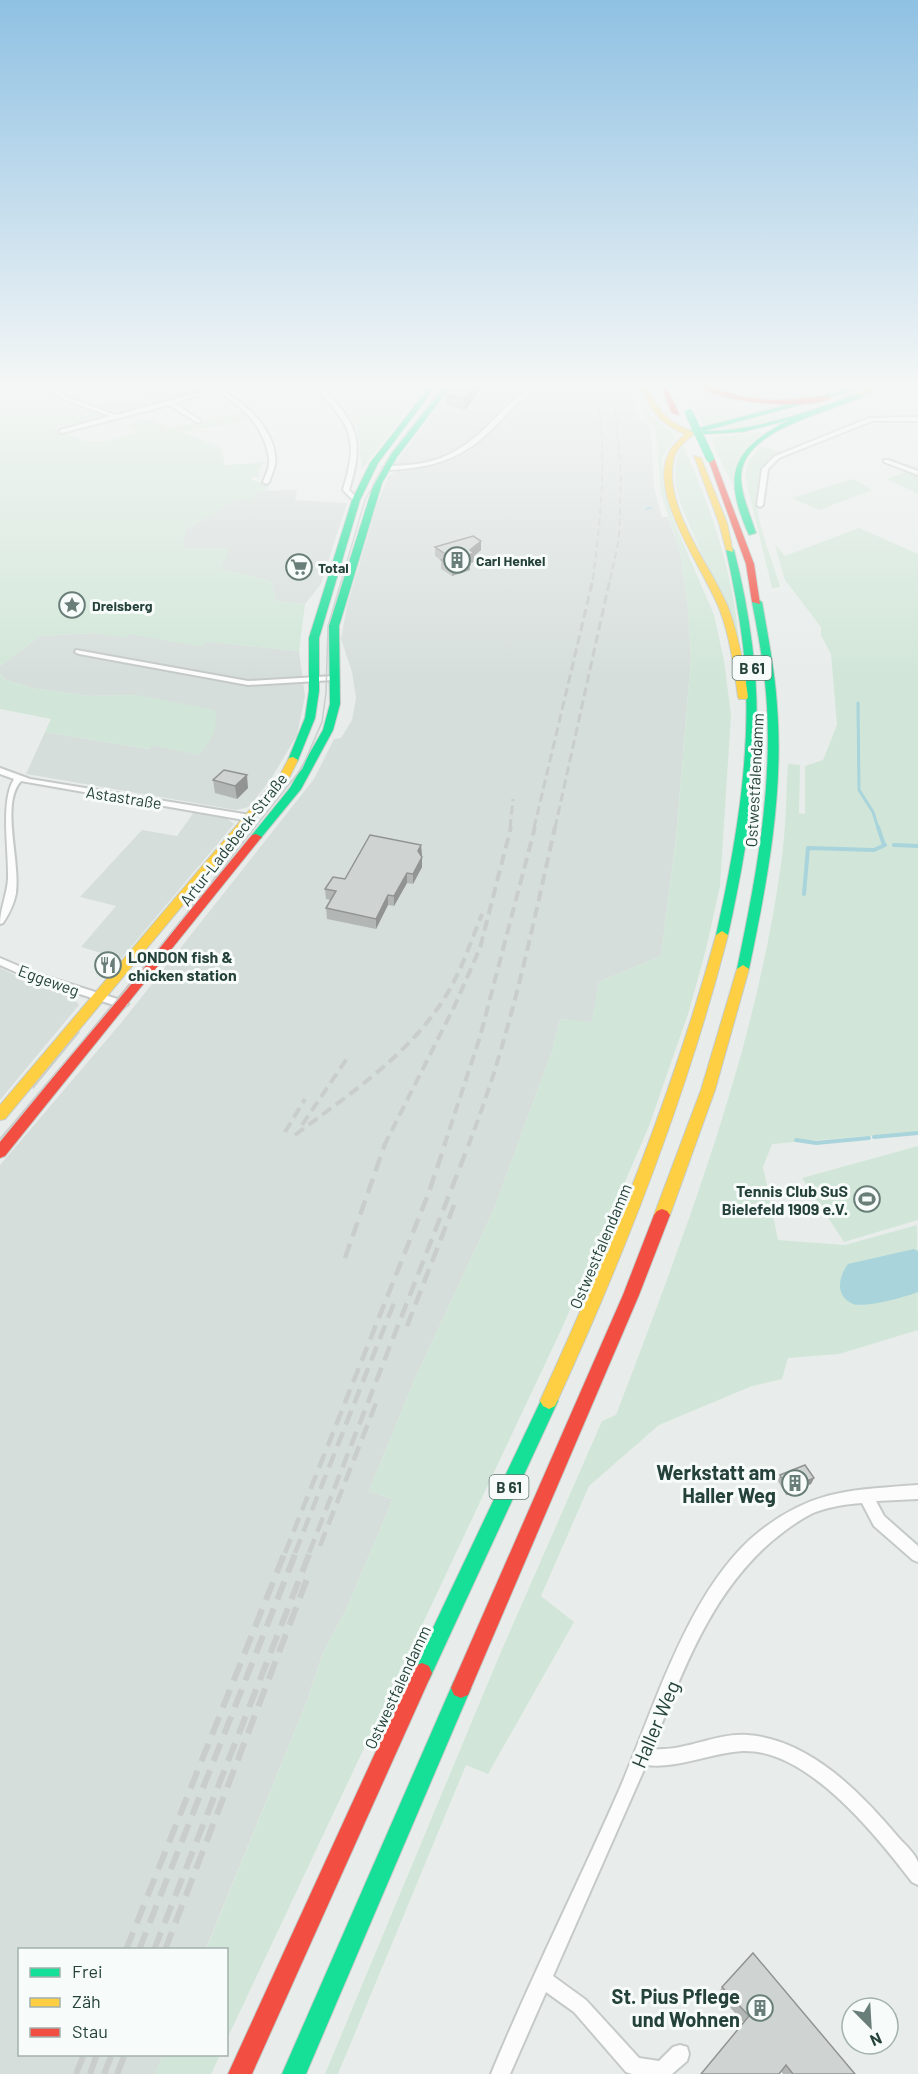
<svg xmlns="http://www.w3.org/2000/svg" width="918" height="2074" viewBox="0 0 918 2074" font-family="Barlow,sans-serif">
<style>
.built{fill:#d6dedb}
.green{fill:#d1e6d8}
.water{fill:#a9d4db}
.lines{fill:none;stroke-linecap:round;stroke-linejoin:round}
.stream-far2{stroke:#a9d4db;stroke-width:2}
.stream-far1{stroke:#a9d4db;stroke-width:3}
.stream{stroke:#a9d4db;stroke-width:4}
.street-casing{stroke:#c5cac8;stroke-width:4}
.fast-casing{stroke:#c3cbc8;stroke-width:2}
.slow-casing{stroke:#c3cbc8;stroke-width:2}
.jam-casing{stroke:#c3cbc8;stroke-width:2}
.street{fill:#fcfcfc;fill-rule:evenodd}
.fast{fill:#16e098;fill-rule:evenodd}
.slow{fill:#ffcf43;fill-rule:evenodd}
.jam{fill:#f24e42;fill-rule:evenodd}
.tram{stroke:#c9cdcc;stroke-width:1.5}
.rail-far4{stroke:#c9cdcc;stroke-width:2;stroke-dasharray:7 4;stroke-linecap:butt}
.rail-far3{stroke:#c9cdcc;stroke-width:3;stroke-dasharray:9 4.5;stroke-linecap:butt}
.rail-far2{stroke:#c9cdcc;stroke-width:4;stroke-dasharray:11 6;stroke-linecap:butt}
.rail-far1{stroke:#c9cdcc;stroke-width:4.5;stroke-dasharray:15 8;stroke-linecap:butt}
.rail{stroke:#c9cdcc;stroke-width:6;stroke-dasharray:19 10;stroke-linecap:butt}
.fast-bridge-casing{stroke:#c3ccc9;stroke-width:9;stroke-linecap:butt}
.fast-bridge{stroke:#16e098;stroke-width:8}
.wall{fill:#b2b6b5}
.shaded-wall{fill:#919493}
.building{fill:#cfd4d2;stroke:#919493;stroke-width:1.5}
.labels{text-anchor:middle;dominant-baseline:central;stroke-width:6;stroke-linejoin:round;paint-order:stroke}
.far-poi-label{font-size:14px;font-weight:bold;fill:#24423a;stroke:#f7fbf9;text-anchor:start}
.shield{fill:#f7fbf9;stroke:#637a73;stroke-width:1.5}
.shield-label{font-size:15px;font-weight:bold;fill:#24423a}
.street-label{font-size:16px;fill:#24423a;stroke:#f7fbf9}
.poi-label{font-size:16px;font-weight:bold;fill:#24423a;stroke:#f7fbf9;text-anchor:start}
.near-poi-label{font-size:20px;font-weight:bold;fill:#24423a;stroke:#f7fbf9;text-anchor:end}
.near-street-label{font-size:20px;fill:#24423a;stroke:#f7fbf9}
</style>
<rect width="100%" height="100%" fill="#e8edeb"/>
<g class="built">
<path d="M148,386H198L204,389L192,394L120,412L94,406Z"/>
<path d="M454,386H531L522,391L465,447L433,460L395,464Z"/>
<path d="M552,386H576L582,390H591L590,386H629L639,419L647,423L651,431L654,488L662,517H668L680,551L688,608L691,658L676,838L661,956L599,982L592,1023L560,1019L552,1051L494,1209L414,1381L369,1491L393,1499L345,1612L323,1653L307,1701L206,1949L20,1950V2054L163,2055L155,2074H0V1165L121,1023L273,831L314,779L334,739L341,738L352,720L356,698L352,672L341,639L347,606L377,504L389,475L400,470L446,462L468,453L534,394Z"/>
<path d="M297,490L295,500L347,503L321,584L305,604L276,601L271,581L221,569L228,549L184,548L183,543L186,529L236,500H252L257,491Z"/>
<path d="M94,633L125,637L129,634L299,651L305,696L297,735L271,779L249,807L236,810L26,774L45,732L149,749L151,745L137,695L87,696L32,688L4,679L0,673V666L40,636Z"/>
<path d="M194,812L226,818L234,824L121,959L81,947L116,906L80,897L142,830L177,836Z"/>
<path d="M0,968L38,986L72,997L79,1005L0,1100Z"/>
</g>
<g class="green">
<path d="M0,386H47L59,398L105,414L77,424L53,427C89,447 100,444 137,432L126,425L151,419L168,428L244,412L250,420L183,432L221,448L225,465L269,462L261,465L258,475L263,476L253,477L251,480L269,485L267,490L257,491L252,500H236L186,529L183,543L185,548L229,549L221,569L271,581L276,601L305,604L299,651L207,642L202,647L129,634L125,638L94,633L40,636L0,666Z"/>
<path d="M379,386H427L362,469L357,425L333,396L373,390Z"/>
<path d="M635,386H640L651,416L672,432L675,439L662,457L663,482L672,517L714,615L724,661L731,715L720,886L706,949L689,1011L649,1126L562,1328L227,2039L226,1950H206L307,1701L323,1653L345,1612L393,1499L369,1491L414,1381L494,1209L552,1051L560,1019L592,1022L599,982L661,956L676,839L691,658L688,608L680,551L661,494L656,430L642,413Z"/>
<path d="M685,386H697L730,398L796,404L704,426Z"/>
<path d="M708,386H824L811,395L815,397L846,389C832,399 777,404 758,401C741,399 723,393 708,386Z"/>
<path d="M139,389L152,393L146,396L161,402C142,406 146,401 132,401C122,400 119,405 108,401Z"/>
<path d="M809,407L745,432L708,434L706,431Z"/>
<path d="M760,432L763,433L751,443L732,484L710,438Z"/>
<path d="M683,445C711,507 733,573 739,641L680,503C675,483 671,464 683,445Z"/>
<path d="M761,446L783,452C732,477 769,547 780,587L772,588L745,476L749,460Z"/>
<path d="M908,471L918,474V494L887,479Z"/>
<path d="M853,479L872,490L819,510L792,498Z"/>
<path d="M859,528L918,554V1132L772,1144L763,1167L778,1240L845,1245L917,1225L918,1330L839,1354L788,1358L782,1379L752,1386L659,1425L589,1486L541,1596L574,1622L488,1774L466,1765L338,2074H325L500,1654L602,1421L616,1415C684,1236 755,1054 781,864C786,831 786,797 788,764L800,765L799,813L805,814V766L823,760L837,725L831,654L821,635V627L785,580L775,545L785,556Z"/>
<path d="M0,673L4,679L32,688L87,696L137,695L215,710C218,731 212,740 199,755L151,745L149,749L45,732L51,719L0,709Z"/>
<path d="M918,1146V1220L844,1242L802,1178Z"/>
<path d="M163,2054H220V2055L211,2074H155Z"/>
</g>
<path class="water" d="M914,1249L918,1251V1292C906,1297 865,1308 853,1304C834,1296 839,1276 848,1264Z"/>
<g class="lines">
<g class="stream-far2">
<path d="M771,394L781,386"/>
<path d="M646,509L651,508"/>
</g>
<path class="stream-far1" d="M858,703L859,790L873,812L878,828"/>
<g class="stream">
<path d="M878,827L884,845"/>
<path d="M894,845L918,846"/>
<path d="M804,894L808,848L874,850L885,845"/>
<path d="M874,1137L918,1133"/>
<path d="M796,1140L816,1143L869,1138"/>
</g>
<g class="street-casing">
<g id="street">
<path d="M48,386H54L67,397L116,415L179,398L208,389V387L223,386L217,389C244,400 278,432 275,464C274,470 271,476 269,482L266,484L263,482C266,475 270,467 269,459C266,432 247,409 224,396C220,394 215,391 211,391C199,393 186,400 174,403L200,420L201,421L198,423L169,405L62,433L60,432V430L110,416L63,399Z"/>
<path d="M314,386H320C357,423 365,439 349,490L358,499V501H354L343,490C360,436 350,426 314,386Z"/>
<path d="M535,386H542C534,391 526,396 519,402C504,416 491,432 475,444C448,464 418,469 386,470L383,468C390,465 398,466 406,465C425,464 443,459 459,449C488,432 506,400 535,386Z"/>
<path d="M581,386H587L589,390L584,391Z"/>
<path d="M918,417V421H872L779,458L768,469L763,505L760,507L757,505L762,469L775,456L869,418Z"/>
<path d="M884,460H888L918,471V475L884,462Z"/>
<path d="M76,650L248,681L334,676L338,678L334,680L248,685L79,654L75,652Z"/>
<path d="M0,768L30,779L250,815L254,818L250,821L21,781C0,803 21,863 16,893C14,904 9,914 3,923L0,924C0,909 7,895 8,879C9,850 0,801 14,779L0,774Z"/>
<path d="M0,958L35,973L127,1002L128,1004L123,1008L27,977L0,965Z"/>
<path d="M918,1485V1499L876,1501L884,1516L918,1546V1562L913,1560L874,1526L862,1503C845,1504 828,1507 813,1513C803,1518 794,1524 786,1530C714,1582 683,1670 652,1749C685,1752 715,1733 747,1735C809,1739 860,1792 898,1837C904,1844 915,1853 918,1862C918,1868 918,1878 918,1885L912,1882C876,1835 807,1748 742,1751C709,1753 679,1769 646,1765L553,1976L586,2000L639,2058L659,2061L673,2047L680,2045L687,2047L689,2054L687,2061L672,2074H632L626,2072L574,2012L546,1992L510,2074H491C531,1977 578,1884 620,1788C655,1707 689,1587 760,1531C814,1489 853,1490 918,1485Z"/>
</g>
</g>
<g class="fast-casing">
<g id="fast">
<path d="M430,386H436L378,463L360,500L319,638V691L315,718L298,760L297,762H289L288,760L305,718L309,691V638L352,500L370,463Z"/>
<path d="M445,386H451L397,457L382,483L339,626L340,704L333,730L301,789L260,839H252V835L290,788L323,730L330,704L329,626L374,483L391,454Z"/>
<path d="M860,386H870L704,431C754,433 825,406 872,388L877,389C844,412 740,424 741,479C742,498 751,516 756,533L749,535C722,475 731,450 789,420L743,432L690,435L686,433L687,431Z"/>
<path d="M730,547L734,550C742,581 748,612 752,644C765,742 749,840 728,935L722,939L716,935C737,840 754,742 743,645C739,613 733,581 726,550Z"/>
<path d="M757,599L762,602C768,637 775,671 777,706C784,794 767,883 749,969L743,973L737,969C755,883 772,795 767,706C765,671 759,637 752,602Z"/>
<path d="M549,1393L555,1396L558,1401L429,1680L422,1683L415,1680L412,1673L415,1666L543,1396Z"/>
<path d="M461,1678L468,1681L471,1688L306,2074H282L454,1681Z"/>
</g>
</g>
<g class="slow-casing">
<g id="slow">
<path d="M642,386H648C654,402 661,415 676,424C682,428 689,429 694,433C687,441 676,448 674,458C662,506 710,564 728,607C739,636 744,667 748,697L747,699H739L738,697C734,667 730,636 719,608C704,570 649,495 668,455C671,446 679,440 685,434C662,425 648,409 642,386Z"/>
<path d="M877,386H886L861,395L855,394Z"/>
<path d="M694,456L701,458L727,523L733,552L726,550L719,523Z"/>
<path d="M293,757L298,760L290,776L5,1119L0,1120V1105L281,773L289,758Z"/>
<path d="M722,931L728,935C686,1098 625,1254 555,1406L549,1409L543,1406L540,1401C610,1249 672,1096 716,935Z"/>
<path d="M743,965L749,969L715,1090L670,1215L667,1219L662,1221L657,1219L654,1215L701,1090L737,969Z"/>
</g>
</g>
<g class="jam-casing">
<g id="jam">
<path d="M661,386H667L679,415L672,413Z"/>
<path d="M699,386C714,386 730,394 745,397C772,402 800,399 827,396L831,398C807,411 720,403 699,386Z"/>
<path d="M707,456L714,458L754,564L760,604L752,602L746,564Z"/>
<path d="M256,834L262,837L260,839L5,1156L0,1158V1142L252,835Z"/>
<path d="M662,1209L667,1211L670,1215L639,1295L468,1695L461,1698L454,1695L451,1688L454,1681L623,1295L654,1215L657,1211Z"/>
<path d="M422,1663L429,1666L432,1673L252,2074H228L415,1666Z"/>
</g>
</g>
<use href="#street" class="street"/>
<use href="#fast" class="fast"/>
<use href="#slow" class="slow"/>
<use href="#jam" class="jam"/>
<g class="tram">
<path d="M33,1088L79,1032"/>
<path d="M0,1139L128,987L302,768L322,722L326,693L328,626L365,500L391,453L443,386"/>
</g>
<g class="rail-far4">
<path d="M593,580C601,510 608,457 596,386"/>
<path d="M610,580L619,539L621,474L613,386"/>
</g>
<g class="rail-far3">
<path d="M510,828L513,799"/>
<path d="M534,828L593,579"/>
<path d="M555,828L610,579"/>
</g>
<g class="rail-far2">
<path d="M302,1125L348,1057"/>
<path d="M285,1132L305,1099"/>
<path d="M295,1135C348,1095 405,1058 442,1002C460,975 470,944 482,914"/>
<path d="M384,1146L455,1005L480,948L511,827"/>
<path d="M444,1146L480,1037L535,827"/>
<path d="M468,1146C509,1043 531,934 555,827"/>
</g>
<g class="rail-far1">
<path d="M345,1258L385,1144"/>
<path d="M407,1326L456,1200"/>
<path d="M320,1546L378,1398"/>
<path d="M285,1553L429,1192L445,1144"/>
<path d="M295,1553L394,1303"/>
<path d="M309,1553L469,1144"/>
</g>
<g class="rail">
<path d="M126,1950L285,1552"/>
<path d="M139,1950L296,1552"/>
<path d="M154,1950L310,1552"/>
<path d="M165,1950L309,1574"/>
<path d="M76,2074L84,2054"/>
<path d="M90,2074L97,2054"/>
<path d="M104,2074L112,2054"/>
<path d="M117,2074L125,2054"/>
</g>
<g class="fast-bridge-casing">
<path id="fast-bridge" d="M689,413L710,458"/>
</g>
<use href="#fast-bridge" class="fast-bridge"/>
</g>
<g class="wall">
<path d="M450,386H481V388L465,410L446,405V395Z"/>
<path d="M481,541V550L474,556V562L471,563V565L470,566V570L452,576L441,569V560L435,556V547Z"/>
<path d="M213,780L248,788L237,799L215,793Z"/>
<path d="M422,855V867L413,884L407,883L394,906L388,905L376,929L327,919L326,908L331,900L326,899L325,889L345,879Z"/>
<path d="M780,1475L814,1478L811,1484L786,1495L778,1481Z"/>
<path d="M722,1987L855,2074H783L744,2023L718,1994Z"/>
</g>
<g class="shaded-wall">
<path d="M475,386H481V388L465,410V399Z"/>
<path d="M481,541V550L474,556V562L471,563V565L470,566V570L452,576V567L465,559L470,550Z"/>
<path d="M247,775L248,788L237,799L235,786Z"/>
<path d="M421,845L422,855L418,861V851Z"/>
<path d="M422,857V867L413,884V874Z"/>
<path d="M407,873V883L394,906V896Z"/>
<path d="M388,895V905L376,929V919Z"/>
<path d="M814,1478L811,1484L786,1495L788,1489Z"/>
</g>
<g class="building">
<path d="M450,386H475L465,399L446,395Z"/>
<path d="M473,536L481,541L470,550L474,553L468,555L471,557L465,559L470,562L452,567L441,560L450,557L435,547Z"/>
<path d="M224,770L247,775L235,786L213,780Z"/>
<path d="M370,835L421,845L418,851L422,857L413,874L407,873L394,896L388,895L376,919L326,908L336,891L325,889L333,877L345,879Z"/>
<path d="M805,1465L814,1478L788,1489L780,1475Z"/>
<path d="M753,1953L855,2074H793L786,2065L779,2074H701L749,2016L722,1987Z"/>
</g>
<linearGradient id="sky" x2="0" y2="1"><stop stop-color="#8fc1e3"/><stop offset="0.57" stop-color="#f5f7f6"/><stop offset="1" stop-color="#f5f7f6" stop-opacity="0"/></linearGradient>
<rect width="918" height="676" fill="url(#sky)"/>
<defs>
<g id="building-ring" transform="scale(1.35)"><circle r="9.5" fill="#f7fbf9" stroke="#697e78" stroke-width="1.5"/><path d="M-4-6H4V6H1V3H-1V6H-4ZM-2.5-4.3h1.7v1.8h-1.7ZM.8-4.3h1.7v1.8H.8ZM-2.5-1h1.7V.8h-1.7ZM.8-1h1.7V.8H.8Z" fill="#697e78"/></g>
<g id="supermarket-ring" transform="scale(1.35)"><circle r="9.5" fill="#f7fbf9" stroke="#697e78" stroke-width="1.5"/><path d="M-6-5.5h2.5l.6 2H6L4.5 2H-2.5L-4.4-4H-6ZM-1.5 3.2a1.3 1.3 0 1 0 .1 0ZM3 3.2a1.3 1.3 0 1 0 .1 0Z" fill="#697e78"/></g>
<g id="sight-ring" transform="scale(1.35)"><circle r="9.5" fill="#f7fbf9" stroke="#697e78" stroke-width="1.5"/><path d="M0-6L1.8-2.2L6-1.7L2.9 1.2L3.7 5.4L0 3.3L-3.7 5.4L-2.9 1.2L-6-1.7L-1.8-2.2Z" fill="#697e78"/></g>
<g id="restaurant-ring" transform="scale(1.35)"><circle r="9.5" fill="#f7fbf9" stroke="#697e78" stroke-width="1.5"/><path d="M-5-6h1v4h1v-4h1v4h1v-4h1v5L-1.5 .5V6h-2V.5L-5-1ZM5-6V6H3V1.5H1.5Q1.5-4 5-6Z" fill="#697e78"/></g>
<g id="stadium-ring" transform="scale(1.35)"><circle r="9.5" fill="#f7fbf9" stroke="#697e78" stroke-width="1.5"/><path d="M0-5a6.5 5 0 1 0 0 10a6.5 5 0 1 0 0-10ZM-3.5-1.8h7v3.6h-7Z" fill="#697e78"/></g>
</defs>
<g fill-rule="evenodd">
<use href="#building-ring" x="457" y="560"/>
<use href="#supermarket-ring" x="299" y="567"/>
<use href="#sight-ring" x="72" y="605"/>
<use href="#restaurant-ring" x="108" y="965"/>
<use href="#stadium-ring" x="867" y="1199"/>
<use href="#building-ring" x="795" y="1483"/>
<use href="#building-ring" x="760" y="2008"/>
</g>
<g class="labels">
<g class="far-poi-label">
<text x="476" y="560">Carl Henkel</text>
<text x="318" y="567">Total</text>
<text x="92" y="605">Dreisberg</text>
</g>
<g class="shield">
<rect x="732.5" y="656" width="39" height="24" rx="4.5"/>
<rect x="489.5" y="1475" width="39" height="24" rx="4.5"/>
</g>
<g class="shield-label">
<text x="752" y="668">B 61</text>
<text x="509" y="1487">B 61</text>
</g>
<g class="street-label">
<text transform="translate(754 780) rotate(-87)">Ostwestfalendamm</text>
<text transform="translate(124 797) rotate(9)">Astastraße</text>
<text transform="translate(233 839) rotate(-52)">Artur-Ladebeck-Straße</text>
<text transform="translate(49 980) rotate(20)">Eggeweg</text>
<text transform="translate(600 1246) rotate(-67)">Ostwestfalendamm</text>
<text transform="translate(397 1687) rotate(-65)">Ostwestfalendamm</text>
</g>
<g class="poi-label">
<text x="128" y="956">LONDON fish &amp;<tspan x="128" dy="18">chicken station</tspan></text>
<text x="848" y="1190" text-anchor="end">Tennis Club SuS<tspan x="848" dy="18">Bielefeld 1909 e.V.</tspan></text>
</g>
<g class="near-poi-label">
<text x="776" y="1472">Werkstatt am<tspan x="776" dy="23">Haller Weg</tspan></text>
<text x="740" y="1996">St. Pius Pflege<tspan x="740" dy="23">und Wohnen</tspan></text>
</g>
<g class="near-street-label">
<text transform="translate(655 1724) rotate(-67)">Haller Weg</text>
</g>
</g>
<rect x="18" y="1948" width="210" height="108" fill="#f7fbf9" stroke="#a3b1ad" stroke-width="1.5"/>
<rect x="30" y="1968" width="30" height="9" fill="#16e098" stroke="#a3b1ad" stroke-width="1.5"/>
<text x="72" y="1978" font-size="18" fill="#24423a">Frei</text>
<rect x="30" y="1998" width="30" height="9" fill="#ffcf43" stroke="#a3b1ad" stroke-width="1.5"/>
<text x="72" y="2008" font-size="18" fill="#24423a">Zäh</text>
<rect x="30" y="2028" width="30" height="9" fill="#f24e42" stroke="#a3b1ad" stroke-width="1.5"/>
<text x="72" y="2038" font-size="18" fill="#24423a">Stau</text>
<g transform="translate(870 2026) rotate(156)"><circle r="28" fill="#f7fbf9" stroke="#a3b1ad" stroke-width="1.5"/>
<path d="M0-4.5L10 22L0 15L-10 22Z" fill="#697e78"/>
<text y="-9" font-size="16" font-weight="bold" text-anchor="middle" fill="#24423a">N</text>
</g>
</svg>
